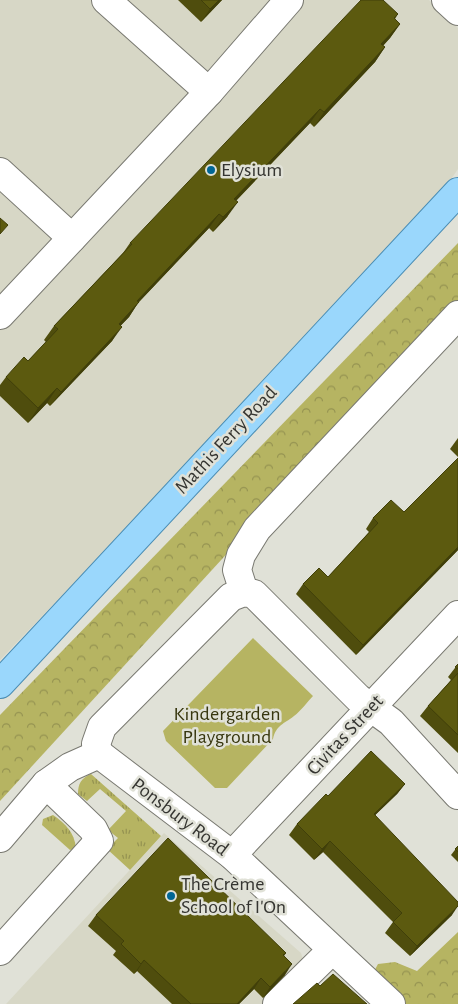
<svg xmlns="http://www.w3.org/2000/svg" width="458" height="1004" viewBox="0 0 458 1004" font-family="'Alegreya Sans',sans-serif">
<style>
.built{fill:#d7d7c6}
.grass{fill:url(#grass-tufts)}
.forest{fill:url(#forest-crowns)}
.park{fill:#b6b462}
.lines{fill:none;stroke-linecap:round;stroke-linejoin:round}
.minor-casing{stroke:#797971;stroke-width:30}
.major-casing{stroke:#4a8db4;stroke-width:30}
.minor{stroke:#fff;stroke-width:28}
.major{stroke:#9ad7fc;stroke-width:28}
.wall{fill:#4f4d0d}
.shaded-wall{fill:#403f0a}
.building{fill:#5c5a0f;stroke:#403f0a}
.poi-dot{fill:#016695;stroke:#e0e1d7;stroke-width:2}
.labels{text-anchor:middle;dominant-baseline:central;stroke-width:5;stroke-linejoin:round;paint-order:stroke}
.poi-label{font-size:20px;fill:#353531;stroke:#e0e1d7;text-anchor:start}
.street-label{font-size:20px;fill:#353531;stroke:#e0e1d7}
.park-label{font-size:20px;fill:#37360e;stroke:#e0e1d7}
</style>
<defs>
<pattern id="grass-tufts" width="24" height="20" patternUnits="userSpaceOnUse" patternTransform="scale(1.25)"><rect width="24" height="20" fill="#b6b462"/><path d="M3 7l-1-3M5 7V3M7 7l1-3M15 17l-1-3M17 17v-4M19 17l1-3" fill="none" stroke="#959351"/></pattern>
<pattern id="forest-crowns" width="20" height="18" patternUnits="userSpaceOnUse" patternTransform="scale(1.25)"><rect width="20" height="18" fill="#b6b462"/><path d="M2 6a3 3 0 1 1 6 0M12 15a3 3 0 1 1 6 0" fill="none" stroke="#959351"/></pattern>
</defs>
<rect width="100%" height="100%" fill="#e0e1d7"/>
<g class="built">
<path d="M0,0H429L458,28V169L427,215L0,660Z"/>
<path d="M164,833L301,953L304,963L264,1004H6Z"/>
</g>
<g class="grass">
<path d="M91,774L161,836L130,870L107,849L118,838L108,830L126,811L100,789L87,801L78,794C78,784 81,778 91,774Z"/>
<path d="M53,815C66,824 74,832 76,848L70,850L42,825L43,819Z"/>
</g>
<g class="forest">
<path d="M458,243V302L0,801V715Z"/>
<path d="M458,932V1004H402L371,977L378,964L395,962L417,971Z"/>
</g>
<path class="park" d="M253,638L313,696C307,702 301,711 294,716C284,724 276,725 273,739L227,788H215L166,741L163,731Z"/>
<g class="lines">
<g class="minor-casing">
<g id="minor">
<path d="M106,0L209,92L289,0"/>
<path d="M446,0L458,11"/>
<path d="M0,172L72,238"/>
<path d="M0,315L209,92"/>
<path d="M244,592L237,570L241,555L257,529L458,315"/>
<path d="M99,754L96,744L102,727L231,597L244,592L254,594L358,698L391,722L458,795"/>
<path d="M99,754L232,855L391,1004"/>
<path d="M0,838L46,784L70,767L99,754"/>
<path d="M232,855L458,615"/>
<path d="M0,951L99,841L93,829L46,784"/>
<path d="M277,1004L332,950"/>
</g>
</g>
<g class="major-casing">
<path id="major" d="M0,684L458,192"/>
</g>
<use href="#minor" class="minor"/>
<use href="#major" class="major"/>
</g>
<g class="wall">
<path d="M178,0H222L201,22Z"/>
<path d="M398,14L395,19L400,24L390,38L383,46L385,47L375,62L314,127L310,123L236,201L227,217L213,232L209,228L138,303L129,317L121,325L112,341L50,406L47,403L28,423L0,396V385L6,377L28,361L46,342L44,340L54,326L123,253L130,243Z"/>
<path d="M458,438V457L450,449Z"/>
<path d="M458,458V550L356,655L296,594L303,584L328,577L369,532L366,529L373,518L404,512Z"/>
<path d="M458,664V753L420,716L428,706L451,680L448,677Z"/>
<path d="M405,784L397,794L375,815L452,915L410,956L385,933L393,922L323,852L314,860L289,835L297,824L328,796Z"/>
<path d="M458,846V862L451,855Z"/>
<path d="M96,915L286,953L284,956L285,975L263,998L254,989L239,1004H172L137,971L134,974L113,955L116,951L88,926Z"/>
</g>
<g class="shaded-wall">
<path d="M219,0H222L201,22L210,9Z"/>
<path d="M400,24L390,38L371,58L381,44Z"/>
<path d="M385,47L375,62L314,127L324,112Z"/>
<path d="M320,109L310,123L224,213L234,199Z"/>
<path d="M238,202L227,217L213,232L223,217Z"/>
<path d="M219,214L209,228L138,303L129,317L109,338L119,324L137,301Z"/>
<path d="M122,327L112,341L50,406L61,392Z"/>
<path d="M57,388L47,403L28,423L38,408Z"/>
<path d="M458,547V550L356,655L363,645Z"/>
<path d="M405,784L397,794L366,824L374,814Z"/>
<path d="M330,841L323,852L314,860L322,849Z"/>
<path d="M458,906L452,915L410,956L417,946Z"/>
<path d="M144,960L137,971L134,974L141,964Z"/>
<path d="M292,964L285,975L263,998L270,987Z"/>
<path d="M261,978L254,989L239,1004H237Z"/>
</g>
<g class="building">
<path d="M201,0H219L210,9Z"/>
<path d="M361,0H383L398,14L394,18L400,24L381,44L385,47L324,112L320,109L234,199L238,202L223,217L219,214L137,301L139,302L119,324L122,327L61,392L57,388L38,408L6,377L24,357L28,361L58,329L54,326L132,244L130,243Z"/>
<path d="M0,218L8,225L0,234Z"/>
<path d="M458,458V547L363,645L303,584L319,568L328,577L378,523L373,518L391,500L404,512Z"/>
<path d="M458,664V669L455,667Z"/>
<path d="M458,673V735L428,706Z"/>
<path d="M371,751L405,784L374,814L458,902V906L417,946L393,922L402,913L330,841L322,849L297,824L326,794L328,796Z"/>
<path d="M168,838L286,953L283,955L292,964L270,987L261,978L237,1004H191L144,960L141,964L121,944L124,941L96,915Z"/>
<path d="M458,846V852L455,849Z"/>
<path d="M333,974L367,1004H293L317,983L320,986Z"/>
</g>
<g class="poi-dot">
<circle cx="211" cy="170" r="5"/>
<circle cx="171" cy="896" r="5"/>
</g>
<g class="labels">
<g class="poi-label">
<text x="221" y="170">Elysium</text>
<text x="181" y="884">The Crème<tspan x="181" dy="23">School of I'On</tspan></text>
</g>
<g class="street-label">
<text transform="translate(226 440) rotate(-47)">Mathis Ferry Road</text>
<text transform="translate(345 735) rotate(-47)">Civitas Street</text>
<text transform="translate(180 817) rotate(37)">Ponsbury Road</text>
</g>
<g class="park-label">
<text x="227" y="714">Kindergarden<tspan x="227" dy="23">Playground</tspan></text>
</g>
</g>
</svg>
